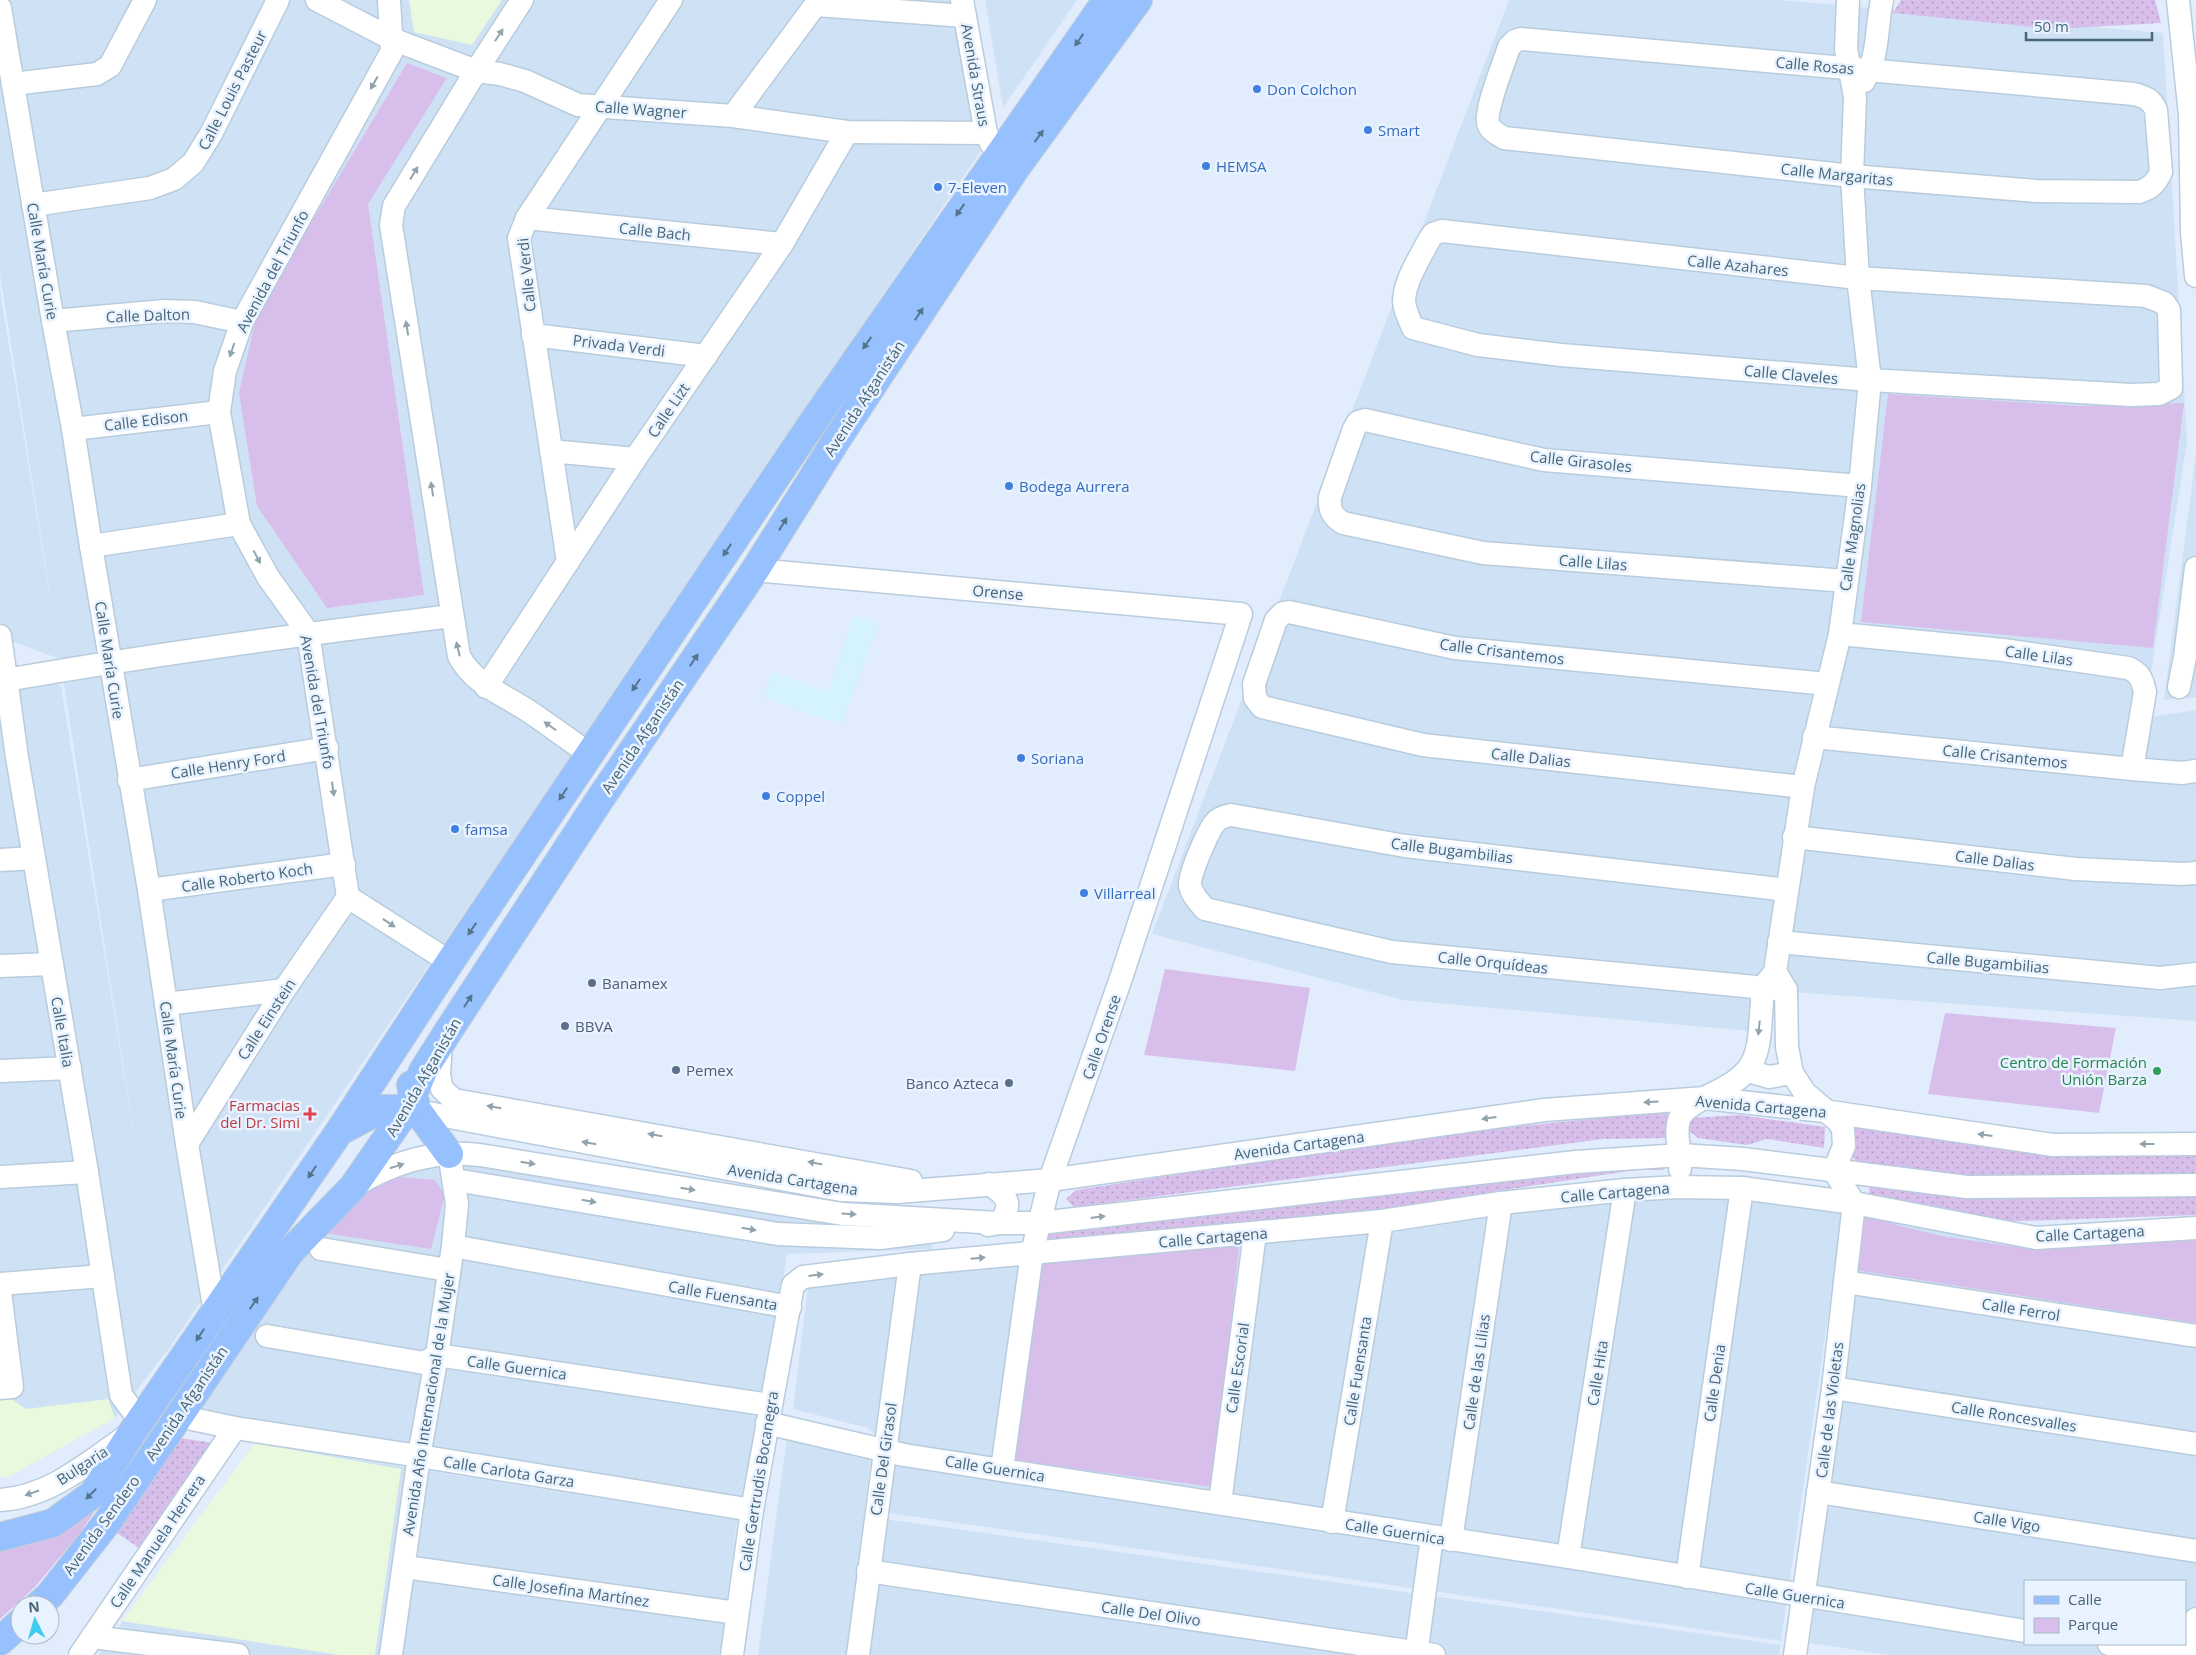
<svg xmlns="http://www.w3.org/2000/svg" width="2196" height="1655" viewBox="0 0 2196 1655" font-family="'Open Sans',sans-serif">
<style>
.residential{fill:#cfe2f5;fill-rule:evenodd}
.commercial{fill:#d4f3fe}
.education{fill:#e9f9de}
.grass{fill:url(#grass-dots)}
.green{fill:#d8bfeb}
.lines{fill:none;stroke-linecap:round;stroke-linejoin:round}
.minor-casing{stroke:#b8ccdd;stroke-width:25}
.major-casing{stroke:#c4ced3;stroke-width:30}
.minor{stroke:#fff;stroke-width:22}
.major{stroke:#97c0ff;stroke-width:28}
.oneway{fill:#91a3ad}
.oneway2{fill:#53748b}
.shop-dot{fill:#3f7fe0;stroke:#e9f2ff;stroke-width:2}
.service-dot{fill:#5c6f8a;stroke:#e9f2ff;stroke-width:2}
.leisure-dot{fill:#2e9e5b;stroke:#e9f2ff;stroke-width:2}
.health-dot{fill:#e0444e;stroke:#e9f2ff;stroke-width:2}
.labels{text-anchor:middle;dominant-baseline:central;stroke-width:5;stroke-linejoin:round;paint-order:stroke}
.street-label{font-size:15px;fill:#476676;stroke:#e9f2ff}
.shop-label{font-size:15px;fill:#366cbe;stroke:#e9f2ff;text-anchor:start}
.service-label{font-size:15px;fill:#4e5e75;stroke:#e9f2ff;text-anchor:start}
.leisure-label{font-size:15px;fill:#27864d;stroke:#e9f2ff;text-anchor:end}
.health-label{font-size:15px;fill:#be3a42;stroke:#e9f2ff;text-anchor:end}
</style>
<defs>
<pattern id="grass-dots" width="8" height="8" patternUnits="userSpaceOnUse" patternTransform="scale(1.25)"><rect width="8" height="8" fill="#d8bfeb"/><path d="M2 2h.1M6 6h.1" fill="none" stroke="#b19fc3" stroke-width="1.8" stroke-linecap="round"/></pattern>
</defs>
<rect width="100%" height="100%" fill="#e1edfd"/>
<g class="residential">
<path d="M0,0H954L980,152L168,1350L115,1418L8,1477H0V656L61,686L139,1167L60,659L0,637V290L58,646L0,274Z"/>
<path d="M985,0H1077L1003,108Z"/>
<path d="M1509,0H1779L2163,33L2187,441L2144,718L2196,710V1021L1763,990L1750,1031L1403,1000L1152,934Z"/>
<path d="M2196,454V697L2164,700Z"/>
<path d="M460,1157L934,1234L932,1249L787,1254L750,1498L187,1409L287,1257L379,1175Z"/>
<path d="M1732,1198L1843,1212L1781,1641L889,1513L895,1453L868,1428L793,1409L808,1285L1611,1200Z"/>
<path d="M1862,1211L2054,1243L2196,1236V1655H1889L1810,1643ZM2025,1581H2185V1644H2025Z"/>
<path d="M787,1437L872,1449L864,1516L1781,1645L1779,1655H758Z"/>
<path d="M255,1443L737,1520L720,1655H98Z"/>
</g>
<path class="commercial" d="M854,615L879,624L841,724L764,698L771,671L828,692Z"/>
<g class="education">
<path d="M409,0H502L472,45L414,32Z"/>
<path d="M0,1391L26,1409L108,1399L115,1418L8,1477H0Z"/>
<path d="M255,1443L401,1469L375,1655H339L122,1621Z"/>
</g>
<g class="grass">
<path d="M1901,0H2155L2161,23L2054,29L1893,13Z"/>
<path d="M1668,1113L1666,1128L1670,1138L1603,1139L1074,1207L1066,1199L1076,1190C1273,1160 1469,1126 1668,1113Z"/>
<path d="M1740,1115L1825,1127L1824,1148L1767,1139L1747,1145L1698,1138L1687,1129L1691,1118Z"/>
<path d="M1864,1125L2196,1153V1174L1975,1178L1858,1162L1846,1153L1853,1129Z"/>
<path d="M1668,1158L1664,1170H1635L1388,1208L1046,1244L1047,1232Z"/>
<path d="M1870,1179L2196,1192V1215L1994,1222L1869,1196Z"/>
<path d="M173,1437L221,1444L145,1552L114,1531Z"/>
</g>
<g class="green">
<path d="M407,63L447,78L368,204L424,595L327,608L257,506L239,393L257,313Z"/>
<path d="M1888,394L2081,406L2184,403L2153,648L1861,622Z"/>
<path d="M1165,969L1310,988L1295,1071L1144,1055Z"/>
<path d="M1945,1013L2116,1028L2099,1113L1928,1094Z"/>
<path d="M379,1175L435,1180L445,1195L431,1249L316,1232Z"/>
<path d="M1862,1211L1900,1226L1947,1237L2031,1249L2054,1243L2196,1236V1323L1855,1270Z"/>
<path d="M1240,1239L1213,1487L1009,1460L1035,1257Z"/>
<path d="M111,1488L79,1534L35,1587L0,1619V1549L14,1548L62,1533Z"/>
</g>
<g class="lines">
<g class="minor-casing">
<g id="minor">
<path d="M317,0L392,39L476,71L500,74L525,81L578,105L733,116L847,132L986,133"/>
<path d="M522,0L476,71L394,206L391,225L459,656C474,684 502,694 527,710C548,724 569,740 590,754"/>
<path d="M962,0L986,133L992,145"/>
<path d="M2178,0L2190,115L2192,232L2196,276"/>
<path d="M816,5L965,16"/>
<path d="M0,8L53,321L73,429L91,546L149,890L187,1144L215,1313"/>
<path d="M1521,39L2134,94C2145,97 2151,99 2156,110L2161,172C2156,183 2151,188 2139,192L2036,191L1852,176L1504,138C1498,134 1490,131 1488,123C1485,109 1504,63 1509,47L1515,41Z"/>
<path d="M1864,81C1879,56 1876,28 1882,0"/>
<path d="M13,84L97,74L110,66L145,0"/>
<path d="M733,116L819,0"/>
<path d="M33,205L150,188L174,179L193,163L211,134L278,0"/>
<path d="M527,218L782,244"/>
<path d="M1442,231L1858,278L2146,296L2164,303L2169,310L2171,388L2159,394L2131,395L1870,380L1561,355L1478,345L1413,328C1409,319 1405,311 1404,302C1404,281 1420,258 1429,240L1433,234Z"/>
<path d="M53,321L164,311L195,312L242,322"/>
<path d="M533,335L706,356"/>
<path d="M73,429L219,412"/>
<path d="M551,451L635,459"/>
<path d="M91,546L239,524"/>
<path d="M568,562L519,238L527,218L671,0"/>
<path d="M755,570L1241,614L1120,981L1050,1180L1032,1253L1002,1469"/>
<path d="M1846,581L1483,553L1343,523C1332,516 1329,510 1330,497L1354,429L1358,422L1365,420L1544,460L1860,486"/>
<path d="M1840,634L2003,650L2128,668C2140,673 2142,679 2145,692L2132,769"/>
<path d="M0,636L17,757L87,1172L121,1395L141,1422"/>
<path d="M6,680C154,654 303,634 452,616"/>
<path d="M486,687L635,459L782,244L847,132"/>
<path d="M2179,687L2185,657L2196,568"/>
<path d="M1814,737L2132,769L2182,773L2196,771"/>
<path d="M129,780L327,748"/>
<path d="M1803,787L1423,745L1262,707L1255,698L1254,684L1276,620L1283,613L1289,612L1455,648L1827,684"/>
<path d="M1794,837L2076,869L2182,874L2196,873"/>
<path d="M0,860L34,858"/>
<path d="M149,890L344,864"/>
<path d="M348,897L308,633L268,577L239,524L219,412L225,371L242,322L392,51L389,0"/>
<path d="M348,897L450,962"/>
<path d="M1779,942L2160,978L2196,974"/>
<path d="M0,966L52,964"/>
<path d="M1779,978L1786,990L1787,1047L1792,1073L1805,1093L1838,1121L1843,1129L1844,1146L1834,1171L1854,1203L1833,1388L1795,1655"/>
<path d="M1786,990L1392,952L1205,909C1199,902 1192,895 1190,886C1188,876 1208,832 1214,824C1218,818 1225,816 1231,815L1405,846L1787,890"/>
<path d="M166,1004L284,990"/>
<path d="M441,1042L439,1075L442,1089L454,1100L911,1181"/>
<path d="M0,1071L70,1068"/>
<path d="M1748,1071L1769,1077L1792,1073"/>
<path d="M407,1109L841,1190L897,1192L1050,1180L1544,1110L1705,1098L1824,1111L2053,1145L2196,1144"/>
<path d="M187,1144L284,990L348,897"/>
<path d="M1680,1169C1682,1153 1674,1136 1679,1120C1686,1097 1736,1093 1752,1063C1761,1046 1760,1022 1762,1003C1762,998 1762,992 1763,988C1766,982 1772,977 1775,972L1803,787L1840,634L1860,486L1870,380L1858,278L1852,176L1855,97L1846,49L1848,0"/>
<path d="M0,1177L87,1172"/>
<path d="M455,1180L778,1234L880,1238L943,1230"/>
<path d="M354,1186C382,1169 416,1156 449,1154C459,1153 470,1154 480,1155L843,1214L998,1223H1040L1576,1162L1681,1155L1743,1159L1967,1187L2196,1185"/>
<path d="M988,1225L1000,1223C1013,1204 1008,1196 989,1184"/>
<path d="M453,1246L790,1307"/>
<path d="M321,1249L448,1270"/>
<path d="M1845,1282L2196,1336"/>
<path d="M0,1284L103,1276"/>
<path d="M0,1292L12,1387L0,1388"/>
<path d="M267,1336L424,1363L437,1355L770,1405"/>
<path d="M1833,1388L2196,1444"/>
<path d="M178,1416L235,1428L419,1456L752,1510"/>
<path d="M767,1423L904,1455L1568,1557L2025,1631"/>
<path d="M1818,1492L2196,1551"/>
<path d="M0,1500C50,1497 89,1462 128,1435"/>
<path d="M1220,1503L1255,1233"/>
<path d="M1332,1522L1382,1221"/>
<path d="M1451,1540L1501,1203"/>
<path d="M1568,1557L1625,1190"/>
<path d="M405,1567L737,1613"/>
<path d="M868,1571L1434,1655"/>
<path d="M1687,1577L1742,1188"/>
<path d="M92,1637L238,1655"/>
<path d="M2109,1644L2182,1655"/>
<path d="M80,1655L235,1428"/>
<path d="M391,1655L419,1456L437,1355L453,1246L457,1204L451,1165"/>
<path d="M732,1655L752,1510L793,1285L803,1277L910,1264L1382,1221L1501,1203L1625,1190L1678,1187L1742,1188L1854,1203L2036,1238L2196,1228"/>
<path d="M858,1655L910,1264"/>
<path d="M1416,1655L1432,1537"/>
<path d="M2192,1655L2196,1619"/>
</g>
</g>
<g class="major-casing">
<g id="major">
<path d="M411,1085L417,1110L449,1154"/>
<path d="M344,1129L381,1109H407"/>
<path d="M0,1537L53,1523L93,1494L133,1431L339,1132L450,962L811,425L1107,0"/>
<path d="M39,1605L50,1595L108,1521L290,1252L353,1187L407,1109L423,1071L447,1033L598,802L755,570L837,439L1015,169L1138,0"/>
<path d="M0,1641L20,1623"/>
</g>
</g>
<use href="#minor" class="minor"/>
<use href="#major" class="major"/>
</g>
<defs><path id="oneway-solid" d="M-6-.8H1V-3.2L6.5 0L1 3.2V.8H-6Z" transform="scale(1.25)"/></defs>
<g class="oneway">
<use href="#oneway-solid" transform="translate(499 35) rotate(-57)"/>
<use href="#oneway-solid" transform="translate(374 83) rotate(119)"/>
<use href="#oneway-solid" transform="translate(414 173) rotate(-59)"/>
<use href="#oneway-solid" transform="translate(407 328) rotate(-99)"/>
<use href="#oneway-solid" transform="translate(232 350) rotate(109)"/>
<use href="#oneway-solid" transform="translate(432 489) rotate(-99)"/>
<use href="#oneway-solid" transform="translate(257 557) rotate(62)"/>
<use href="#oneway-solid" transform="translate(458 649) rotate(-103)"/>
<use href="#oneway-solid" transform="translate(550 726) rotate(-145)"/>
<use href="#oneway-solid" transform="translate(333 789) rotate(82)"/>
<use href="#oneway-solid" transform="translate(389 923) rotate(33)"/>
<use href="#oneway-solid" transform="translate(1759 1028) rotate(96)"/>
<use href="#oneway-solid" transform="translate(1651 1102) rotate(176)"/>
<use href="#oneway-solid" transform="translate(494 1107) rotate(-170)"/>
<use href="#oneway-solid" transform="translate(1489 1118) rotate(172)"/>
<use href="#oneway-solid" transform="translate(655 1135) rotate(-170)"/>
<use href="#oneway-solid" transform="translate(1985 1135) rotate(-172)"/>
<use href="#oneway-solid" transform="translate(589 1143) rotate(-170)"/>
<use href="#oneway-solid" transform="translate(2147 1144) rotate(-180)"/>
<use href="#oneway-solid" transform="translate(528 1163) rotate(9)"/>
<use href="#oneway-solid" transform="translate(815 1163) rotate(-169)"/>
<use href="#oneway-solid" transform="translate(397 1166) rotate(-17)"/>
<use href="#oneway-solid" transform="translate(688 1189) rotate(9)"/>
<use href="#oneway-solid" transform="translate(589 1201) rotate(10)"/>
<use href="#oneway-solid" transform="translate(849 1214) rotate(4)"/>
<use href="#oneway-solid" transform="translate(1098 1217) rotate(-7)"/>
<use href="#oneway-solid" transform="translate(749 1229) rotate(10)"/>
<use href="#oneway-solid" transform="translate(978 1258) rotate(-5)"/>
<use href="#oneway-solid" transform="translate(816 1275) rotate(-7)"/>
<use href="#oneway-solid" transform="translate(32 1493) rotate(161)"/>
</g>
<g class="oneway2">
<use href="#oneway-solid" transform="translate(1079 40) rotate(125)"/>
<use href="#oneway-solid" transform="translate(1039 136) rotate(-54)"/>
<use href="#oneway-solid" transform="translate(960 210) rotate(125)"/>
<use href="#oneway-solid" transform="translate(919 314) rotate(-56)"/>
<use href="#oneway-solid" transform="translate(867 343) rotate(125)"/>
<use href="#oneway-solid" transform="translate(783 524) rotate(-58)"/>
<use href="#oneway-solid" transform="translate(727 550) rotate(124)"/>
<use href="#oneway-solid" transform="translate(694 660) rotate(-56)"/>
<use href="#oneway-solid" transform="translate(636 685) rotate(124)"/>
<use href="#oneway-solid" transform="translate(563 794) rotate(124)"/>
<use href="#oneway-solid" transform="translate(472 929) rotate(124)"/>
<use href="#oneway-solid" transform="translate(468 1001) rotate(-57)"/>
<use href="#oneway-solid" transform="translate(312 1172) rotate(124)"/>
<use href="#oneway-solid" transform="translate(254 1303) rotate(-55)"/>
<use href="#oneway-solid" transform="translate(200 1335) rotate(124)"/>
<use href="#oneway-solid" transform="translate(91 1494) rotate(135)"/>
</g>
<g class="shop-dot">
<circle cx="1257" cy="89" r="5"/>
<circle cx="1368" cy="130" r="5"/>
<circle cx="1206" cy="166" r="5"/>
<circle cx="938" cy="187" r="5"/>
<circle cx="1009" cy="486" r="5"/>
<circle cx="1021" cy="758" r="5"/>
<circle cx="766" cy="796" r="5"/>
<circle cx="455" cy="829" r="5"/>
<circle cx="1084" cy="893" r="5"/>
</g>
<g class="service-dot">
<circle cx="592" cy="983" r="5"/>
<circle cx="565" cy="1026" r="5"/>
<circle cx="676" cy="1070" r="5"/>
<circle cx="1009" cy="1083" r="5"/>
</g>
<circle class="leisure-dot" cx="2157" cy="1071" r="5"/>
<path class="health-dot" d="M307.5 1106.5h5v5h5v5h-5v5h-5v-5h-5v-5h5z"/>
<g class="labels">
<g class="street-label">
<text transform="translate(1815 65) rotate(5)">Calle Rosas</text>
<text transform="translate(976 75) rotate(80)">Avenida Straus</text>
<text transform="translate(232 90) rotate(-63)">Calle Louis Pasteur</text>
<text transform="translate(641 109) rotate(4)">Calle Wagner</text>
<text transform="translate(1837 174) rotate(6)">Calle Margaritas</text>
<text transform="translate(655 231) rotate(6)">Calle Bach</text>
<text transform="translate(43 261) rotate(80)">Calle María Curie</text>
<text transform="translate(1738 265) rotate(6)">Calle Azahares</text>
<text transform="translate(272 271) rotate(-62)">Avenida del Triunfo</text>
<text transform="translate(526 275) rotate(-96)">Calle Verdi</text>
<text transform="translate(148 315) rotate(-2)">Calle Dalton</text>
<text transform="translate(619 345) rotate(7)">Privada Verdi</text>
<text transform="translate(1791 374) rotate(5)">Calle Claveles</text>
<text transform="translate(864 398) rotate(-57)">Avenida Afganistán</text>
<text transform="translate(668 410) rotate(-56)">Calle Lizt</text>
<text transform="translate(146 420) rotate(-7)">Calle Edison</text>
<text transform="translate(1581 461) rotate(6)">Calle Girasoles</text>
<text transform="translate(1852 537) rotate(-82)">Calle Magnolias</text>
<text transform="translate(1593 562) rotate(4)">Calle Lilas</text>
<text transform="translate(998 592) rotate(5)">Orense</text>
<text transform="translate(1502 651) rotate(7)">Calle Crisantemos</text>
<text transform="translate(2039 655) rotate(8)">Calle Lilas</text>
<text transform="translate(110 660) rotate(81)">Calle María Curie</text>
<text transform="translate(318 702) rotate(80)">Avenida del Triunfo</text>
<text transform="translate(642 736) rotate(-56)">Avenida Afganistán</text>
<text transform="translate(2005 756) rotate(6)">Calle Crisantemos</text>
<text transform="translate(1531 757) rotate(6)">Calle Dalias</text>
<text transform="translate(228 764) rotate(-9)">Calle Henry Ford</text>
<text transform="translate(1452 850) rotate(7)">Calle Bugambilias</text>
<text transform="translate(1995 860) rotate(7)">Calle Dalias</text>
<text transform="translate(247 877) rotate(-8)">Calle Roberto Koch</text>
<text transform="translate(1493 962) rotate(6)">Calle Orquídeas</text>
<text transform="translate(1988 962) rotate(5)">Calle Bugambilias</text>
<text transform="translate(266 1019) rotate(-57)">Calle Einstein</text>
<text transform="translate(63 1032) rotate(80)">Calle Italia</text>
<text transform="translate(1101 1037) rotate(-71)">Calle Orense</text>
<text transform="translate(174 1060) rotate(82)">Calle María Curie</text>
<text transform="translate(423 1077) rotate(-60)">Avenida Afganistán</text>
<text transform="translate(1761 1106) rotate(5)">Avenida Cartagena</text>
<text transform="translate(1299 1145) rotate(-8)">Avenida Cartagena</text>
<text transform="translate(793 1179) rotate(9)">Avenida Cartagena</text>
<text transform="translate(1615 1192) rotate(-5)">Calle Cartagena</text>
<text transform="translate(2090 1233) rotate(-3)">Calle Cartagena</text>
<text transform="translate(1213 1237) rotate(-5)">Calle Cartagena</text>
<text transform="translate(723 1295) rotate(10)">Calle Fuensanta</text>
<text transform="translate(2021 1309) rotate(9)">Calle Ferrol</text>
<text transform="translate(517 1367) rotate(8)">Calle Guernica</text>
<text transform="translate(1237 1368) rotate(-82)">Calle Escorial</text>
<text transform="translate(1357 1371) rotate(-81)">Calle Fuensanta</text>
<text transform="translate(1476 1372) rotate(-82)">Calle de las Lilias</text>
<text transform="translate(1597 1373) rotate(-81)">Calle Hita</text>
<text transform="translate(1714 1383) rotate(-82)">Calle Denia</text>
<text transform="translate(186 1403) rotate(-56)">Avenida Afganistán</text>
<text transform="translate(428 1404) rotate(-81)">Avenida Año Internacional de la Mujer</text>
<text transform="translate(1829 1410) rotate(-83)">Calle de las Violetas</text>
<text transform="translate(2014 1416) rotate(9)">Calle Roncesvalles</text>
<text transform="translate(883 1459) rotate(-82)">Calle Del Girasol</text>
<text transform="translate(82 1465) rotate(-33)">Bulgaria</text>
<text transform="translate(995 1468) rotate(9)">Calle Guernica</text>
<text transform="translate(509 1471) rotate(9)">Calle Carlota Garza</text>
<text transform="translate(758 1481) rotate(-81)">Calle Gertrudis Bocanegra</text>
<text transform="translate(2007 1521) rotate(9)">Calle Vigo</text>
<text transform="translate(101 1525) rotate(-54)">Avenida Sendero</text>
<text transform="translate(1395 1531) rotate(9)">Calle Guernica</text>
<text transform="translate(157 1541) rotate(-56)">Calle Manuela Herrera</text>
<text transform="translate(571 1590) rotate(8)">Calle Josefina Martínez</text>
<text transform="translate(1795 1595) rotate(9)">Calle Guernica</text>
<text transform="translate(1151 1613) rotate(8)">Calle Del Olivo</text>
</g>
<g class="shop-label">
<text x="1267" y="89">Don Colchon</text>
<text x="1378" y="130">Smart</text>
<text x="1216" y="166">HEMSA</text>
<text x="948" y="187">7-Eleven</text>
<text x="1019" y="486">Bodega Aurrera</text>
<text x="1031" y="758">Soriana</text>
<text x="776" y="796">Coppel</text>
<text x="465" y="829">famsa</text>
<text x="1094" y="893">Villarreal</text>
</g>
<g class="service-label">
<text x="602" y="983">Banamex</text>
<text x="575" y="1026">BBVA</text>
<text x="686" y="1070">Pemex</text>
<text x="999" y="1083" text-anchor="end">Banco Azteca</text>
</g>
<g class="leisure-label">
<text x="2147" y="1062">Centro de Formación<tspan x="2147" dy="17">Unión Barza</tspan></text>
</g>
<g class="health-label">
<text x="300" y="1105">Farmacias<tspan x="300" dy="17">del Dr. Simi</tspan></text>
</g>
</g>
<rect x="2024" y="1580" width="162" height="65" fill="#e9f2ff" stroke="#a8bac8"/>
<rect x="2034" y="1596" width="25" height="8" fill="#97c0ff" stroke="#a8bac8"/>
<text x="2068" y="1605" font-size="15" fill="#476676">Calle</text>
<rect x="2034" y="1618" width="25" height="15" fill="#d8bfeb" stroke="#a8bac8"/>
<text x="2068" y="1630" font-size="15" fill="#476676">Parque</text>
<g transform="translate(35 1620) rotate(355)"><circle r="24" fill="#e9f2ff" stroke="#a8bac8"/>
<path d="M0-4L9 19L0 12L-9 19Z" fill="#40ccee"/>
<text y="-8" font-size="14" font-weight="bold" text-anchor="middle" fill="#476676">N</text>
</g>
<path d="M2026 32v8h126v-8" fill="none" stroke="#476676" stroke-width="2.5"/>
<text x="2034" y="32" font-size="15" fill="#476676" stroke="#e9f2ff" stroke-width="4" paint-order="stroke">50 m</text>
</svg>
